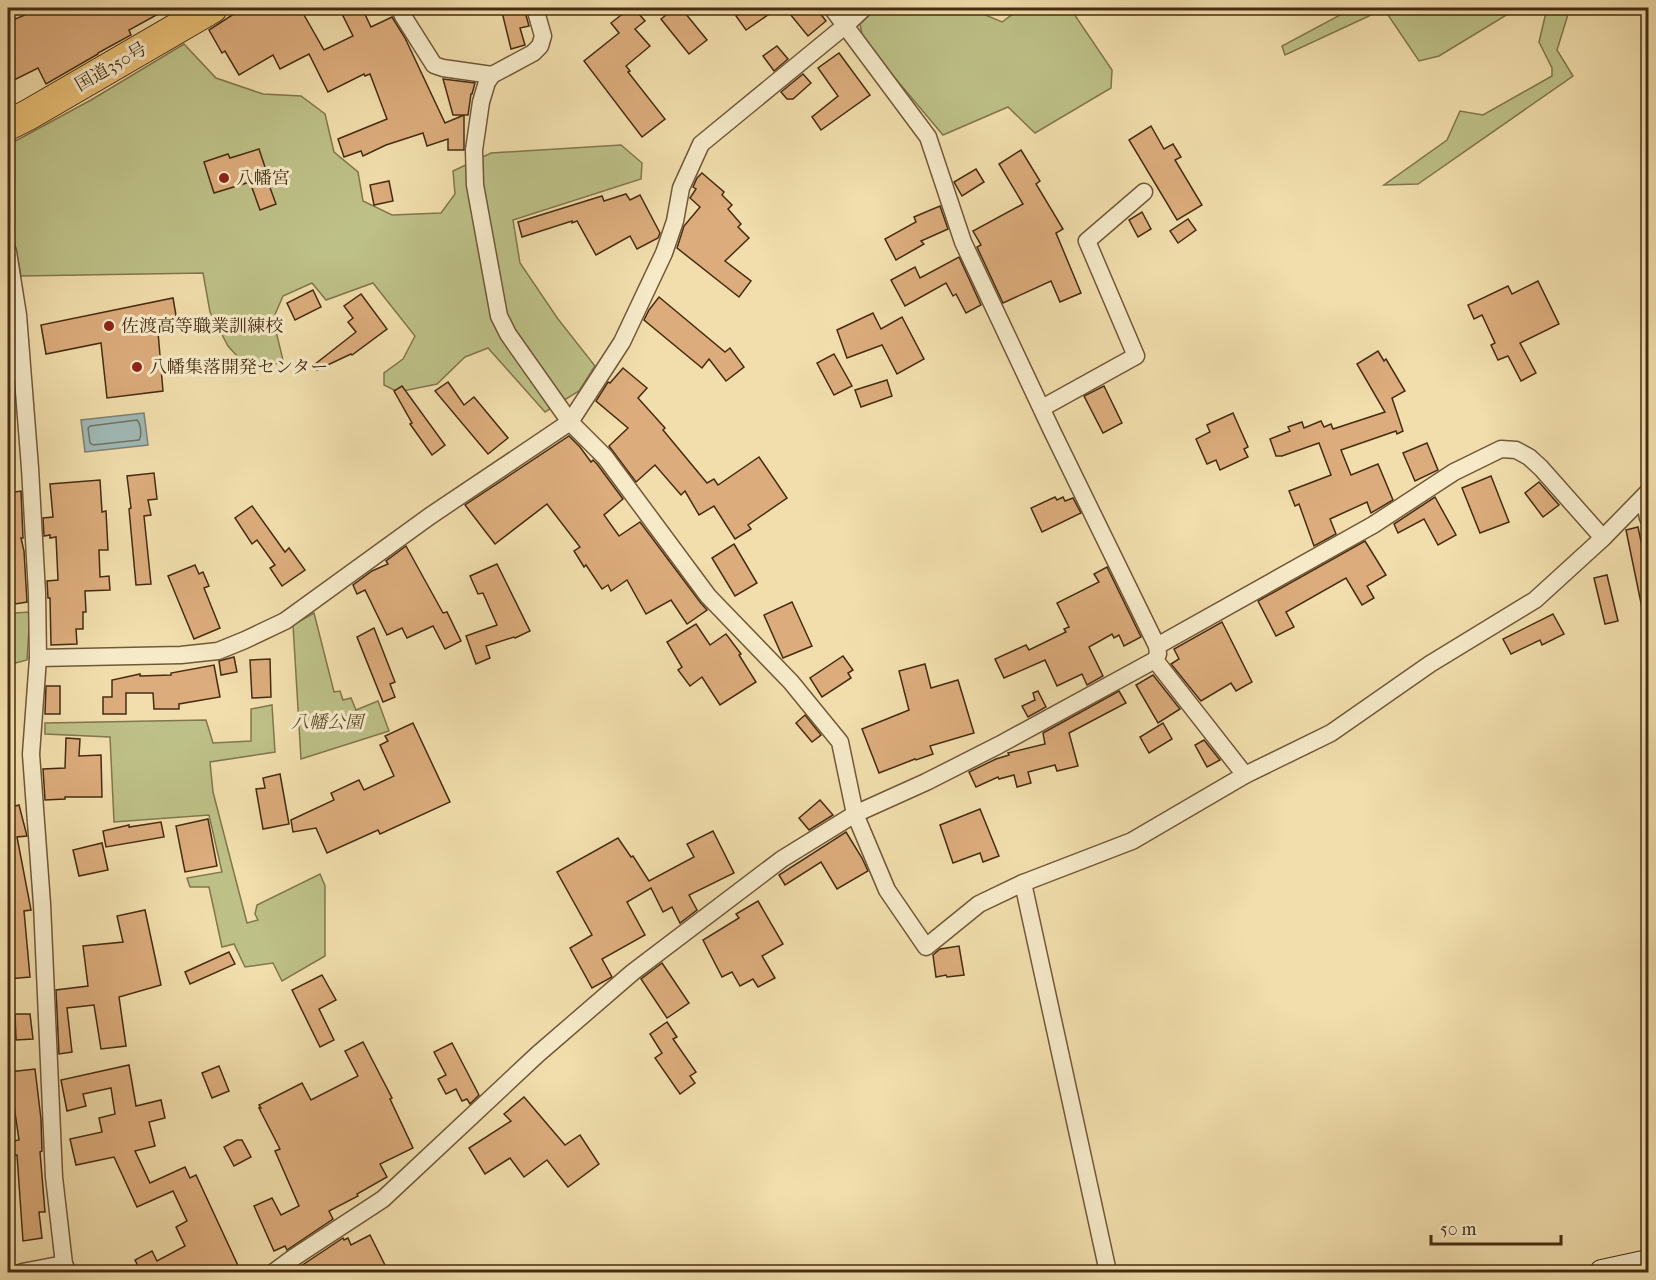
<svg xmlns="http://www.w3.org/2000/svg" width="1656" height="1280" viewBox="0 0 1656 1280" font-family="'IM FELL French Canon','Noto Serif JP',serif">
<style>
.green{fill:#bdc087;stroke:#82764c;stroke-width:1.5}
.water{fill:#a0b9b6;stroke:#7c8174;stroke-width:1.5}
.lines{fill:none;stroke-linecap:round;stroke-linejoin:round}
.shore{stroke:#737264;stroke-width:1.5}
.building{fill:#dcac7c;stroke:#462c12;stroke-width:1.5}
.street-casing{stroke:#715838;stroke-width:19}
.secondary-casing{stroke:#462c12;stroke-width:26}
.highway-casing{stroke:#462c12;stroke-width:32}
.street{stroke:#f6eac9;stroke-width:16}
.secondary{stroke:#f6eac9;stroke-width:24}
.highway{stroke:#e8bf76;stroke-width:30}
.poi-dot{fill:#8f2418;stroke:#f6eac9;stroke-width:2}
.labels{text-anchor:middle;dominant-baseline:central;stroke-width:6;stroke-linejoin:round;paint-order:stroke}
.street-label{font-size:18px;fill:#462c12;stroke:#f6eac9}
.poi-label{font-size:18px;fill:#462c12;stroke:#f6eac9;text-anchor:start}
.park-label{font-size:18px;font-style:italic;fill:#5e4a29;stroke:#f6eac9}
</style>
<rect width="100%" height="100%" fill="#f1deac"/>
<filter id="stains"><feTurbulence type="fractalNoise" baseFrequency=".00333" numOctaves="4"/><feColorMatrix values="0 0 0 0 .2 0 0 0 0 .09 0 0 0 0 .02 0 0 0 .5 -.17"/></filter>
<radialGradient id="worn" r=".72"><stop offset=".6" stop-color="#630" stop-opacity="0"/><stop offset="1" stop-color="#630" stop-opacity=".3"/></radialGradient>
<g class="green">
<path d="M876,8H969L1002,22L1021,8H1070L1112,70L1111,88L1035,133L1008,107L943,135L863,40L860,24Z"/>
<path d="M1353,8H1427L1431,12L1439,8H1518L1439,56L1419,61L1384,9L1285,55L1282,46Z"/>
<path d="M1547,8H1570L1557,50L1573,76L1418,184L1384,185L1447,140L1460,111L1483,115L1552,76V68L1539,42Z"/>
<path d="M184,44L216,78L263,94L301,96L325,114L334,152L358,172L363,201L392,215L441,213L455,194L453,171L491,153L621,145L642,163L641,179L513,220L520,263L558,319L595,366L579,391L545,412L488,348L465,357L437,384L398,392L384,385V373L403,359L415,336L373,283L326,300L312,283L283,296L273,319L283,360L266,369L248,368L228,346L210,312L203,273L21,276L8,207V145L91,100Z"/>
<path d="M8,595L14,613L30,612L27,660L8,665Z"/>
<path d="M314,613L334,692L340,691L343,700L351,698L356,710L378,701L389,731L301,759L293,625Z"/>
<path d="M272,705L275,752L210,762L213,792L247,923L258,920L255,914L257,905L320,874L325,886V956L282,981L273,963L245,967L234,944L222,947L209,887H190L187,878L222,872L209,815L114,822L110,737L45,734V723L206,720L213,743L251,741V709Z"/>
</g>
<path class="water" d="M144,413L148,445L85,452L81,420Z"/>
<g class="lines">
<path class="shore" d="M137,420C141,424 142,436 139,440L93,445L90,443L88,428L90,426Z"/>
</g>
<g class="building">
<path d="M21,8H169L129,30L131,35L98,53V54L46,84L38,68L8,83V22L25,15Z"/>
<path d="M243,8H300L324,50L353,36L339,8H362L371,27L392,17L405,38L445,123L464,115V150H448V139L427,146L423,133L386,145L363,156L361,151L344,157L338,139L387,119L370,74L365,76L364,74L328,92L309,54L280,69L273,55L239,75L225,51L222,53L209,30Z"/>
<path d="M501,8H524L529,26L520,28L525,45L511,49Z"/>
<path d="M630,8H634L645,21L635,29L650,46L626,66L630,71L628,72L665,119L642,137L584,61L619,33L611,23Z"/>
<path d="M675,8H681L707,40L689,54L661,19Z"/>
<path d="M747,8H778L746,30L736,16Z"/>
<path d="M785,8H816L826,21L808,36Z"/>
<path d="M777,46L788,59L774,71L763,56Z"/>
<path d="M839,53L870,95L821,130L812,117L838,96L818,68Z"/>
<path d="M803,74L811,83L793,99H787L781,92Z"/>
<path d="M443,79L475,83L472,94H471L468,115H453Z"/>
<path d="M1151,126L1164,149L1173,144L1181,157L1175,160L1202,205L1177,220L1129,140Z"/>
<path d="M259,149L267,173L265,174L276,204L260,210L250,182L214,193L204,162L228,154L230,158Z"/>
<path d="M1021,150L1040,181L1036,184L1063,229L1056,233L1081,293L1060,302L1051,281L1003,303L977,247L981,245L973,231L1023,204L999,164Z"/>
<path d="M976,169L984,182L962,196L954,182Z"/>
<path d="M702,173L724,192L722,195L732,205L728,209L741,224L738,227L749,238L725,261L751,281L739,297L677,248L684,226L700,207L690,198L696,189L693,187L697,178Z"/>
<path d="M389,181L393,201L374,205L370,185Z"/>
<path d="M626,194L630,200L640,195L660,233L658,238L637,249L630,236L596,255L577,221L572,223V221L522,237L518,222L602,196L604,201Z"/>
<path d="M940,206L948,229L921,241L924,244L896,260L885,239L916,222L914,217Z"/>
<path d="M1142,212L1151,229L1138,237L1129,220Z"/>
<path d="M1188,219L1196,230L1178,243L1170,231Z"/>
<path d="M959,257L981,305L966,313L956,294L953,296L946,283L905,306L891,280L915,267L920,278Z"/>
<path d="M1538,281L1559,324L1520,343L1536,373L1521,381L1508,356L1498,360L1491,345L1495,343L1482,315L1474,319L1468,305L1508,286L1512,294Z"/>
<path d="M313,290L321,307L295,320L287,303Z"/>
<path d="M361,294L387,329L352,355L351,354L317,370L314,365L356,332L348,322L353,318L344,306Z"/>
<path d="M659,297L725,352L730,348L744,367L726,381L709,359L702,368L644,320L649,310Z"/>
<path d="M173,298L178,327L158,332L163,391L107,398L101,343L46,354L41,325Z"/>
<path d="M873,313L881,329L902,317L924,359L897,374L882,345L847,358L837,330Z"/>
<path d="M1378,351L1384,361L1386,359L1405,391L1392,398L1403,431L1397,434L1396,431L1341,450L1351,475L1378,464L1393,500L1371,513L1367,502L1330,519L1336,534L1314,546L1299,504L1295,506L1289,491L1331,475L1319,443L1282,456H1276L1270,439L1290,431L1288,427L1302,422L1304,428L1321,421L1324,427L1331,424L1333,429L1385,412L1357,364Z"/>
<path d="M834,354L852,386L834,395L817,363Z"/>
<path d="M623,368L647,388L638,398L665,428L663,430L707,483L714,479L718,485L759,457L787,498L748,525L751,529L735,539L714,506L699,515L685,491L681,495L655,465L636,482L609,446L628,428L596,401L608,382L610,383Z"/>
<path d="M887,380L892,396L861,407L855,390Z"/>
<path d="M448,382L464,405L474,397L508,438L488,454L435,391Z"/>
<path d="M402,386L445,445L432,455L410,424L412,423L394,391Z"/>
<path d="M1104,386L1122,423L1103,433L1084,396Z"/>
<path d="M1233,413L1248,447L1244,449L1248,457L1220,470L1216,460L1207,464L1196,439L1210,432L1207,425Z"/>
<path d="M569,436L580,447L591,462L593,460L597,464L623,499L604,515L619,536L640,522L700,602L707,610L687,624L671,600L646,614L627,580L611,591L608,585L602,589L586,565L584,567L574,551L580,547L547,504L495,544L465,505Z"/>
<path d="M1427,443L1438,470L1415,481L1403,453Z"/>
<path d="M154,473L157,499L148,500L151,515L144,516L151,584L136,585L129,509L131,508L127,476Z"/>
<path d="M1491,476L1509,522L1480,533L1462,488Z"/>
<path d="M100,480L102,512L106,511L108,550H99L100,577L109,576L110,590L85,591L86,612H83V629H76L77,644L51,645L50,598H48L47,581L58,580L56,537L50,538V535L44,536L43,518L53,517L50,484Z"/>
<path d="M1539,482L1559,505L1543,517L1525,493Z"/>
<path d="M21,491L23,538H21L24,551L27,602L15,604L10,579H8V493Z"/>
<path d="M1055,497L1057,500L1063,497L1065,501L1073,498L1081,513L1042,532L1031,508Z"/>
<path d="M1435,497L1456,535L1438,545L1424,519L1398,533L1394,524Z"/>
<path d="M252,506L285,552L289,548L305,570L282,586L270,568L275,565L257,540L252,544L235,518Z"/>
<path d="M1638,527L1648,575V608H1642L1626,530Z"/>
<path d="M1365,541L1386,575L1367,586L1374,598L1362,605L1346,578L1286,612L1294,627L1276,636L1258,601Z"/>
<path d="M734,544L757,583L735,596L712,558Z"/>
<path d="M406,546L443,613L447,612L461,641L445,649L433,626L407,638L402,628L387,635L365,590L357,594L353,585L372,571L388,564L386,561Z"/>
<path d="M497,564L530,631L515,638L514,637L486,646L490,658L476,664L466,636L497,625L483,593L478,594L470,576Z"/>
<path d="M195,565L199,574L203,572L209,586L204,588L220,628L194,639L168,576Z"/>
<path d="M1107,567L1141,637L1124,646L1119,635L1114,638L1112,634L1089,647L1103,676L1087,685L1082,674L1057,686L1045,660L1004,678L995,659L1026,645L1029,650L1066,632L1064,629L1069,627L1057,603L1099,582L1094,574Z"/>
<path d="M1607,575L1618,621L1605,624L1594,578Z"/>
<path d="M792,602L812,646L783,658L764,615Z"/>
<path d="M1553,614L1564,634L1542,645L1540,640L1511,654L1503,639Z"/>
<path d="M1222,622L1252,682L1236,691L1231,683L1201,701L1171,664L1179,659L1174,649Z"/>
<path d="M696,624L710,645L726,634L741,654L739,655L756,682L720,705L702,677L690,686L678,670L682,667L667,642Z"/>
<path d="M374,628L395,682L390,684L395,697L383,702L357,637Z"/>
<path d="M843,656L853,670L848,673L851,678L822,697L810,678Z"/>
<path d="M234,657L237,672L221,675L219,661Z"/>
<path d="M270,659L271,697L252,698L250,660Z"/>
<path d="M925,664L931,688L958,680L974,733L930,746L933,754L916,760L915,759L879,773L862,729L909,710L899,671Z"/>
<path d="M214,665L220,697L179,704V709H154L153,693H126V714H103V697H112V680L140,674V676L171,675V673Z"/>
<path d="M1153,675L1180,709L1158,723L1136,685Z"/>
<path d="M46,686H60V714H45Z"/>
<path d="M1038,691L1046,707L1028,717L1022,706L1035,700L1033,693Z"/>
<path d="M1119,691L1126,703L1069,733L1078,766L1057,771L1055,765L1028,772L1031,783L1017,787L1014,775L999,779L998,777L976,787L969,772L996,759L1009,755L1008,753L1045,744L1043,733Z"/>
<path d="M805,715L821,735L812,742L796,723Z"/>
<path d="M413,723L450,802L380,834L378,830L327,853L316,828L293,832L291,820L334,800L331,793L359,780L364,790L394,776L380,745L388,741L385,736Z"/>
<path d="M1163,723L1172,739L1149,753L1140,737Z"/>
<path d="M66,738L80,739L79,756L101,755L102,797H65V799L45,800L43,769L65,768Z"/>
<path d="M1204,740L1220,760L1207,767L1195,745Z"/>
<path d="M280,774L289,824L263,829L256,789L265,788L263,778Z"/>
<path d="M820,800L833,815L809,830L799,818Z"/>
<path d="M19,805L27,836L17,837L31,910L24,911L30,977L8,979V808Z"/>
<path d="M980,809L999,856L983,862L980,853L953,863L940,825Z"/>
<path d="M208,819L217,866L185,872L176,826Z"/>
<path d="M161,822L164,837L106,847L103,831L129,825V827Z"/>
<path d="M713,831L734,873L689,895L697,910L680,923L672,907L663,912L651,888L627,902L645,935L602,959L612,977L592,988L570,948L592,935L557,872L618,838L631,857L633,856L649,881L694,857L687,844Z"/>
<path d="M846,832L862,858L868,871L837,889L821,862L785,885L779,875Z"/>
<path d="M102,843L108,870L79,876L73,850Z"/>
<path d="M758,901L783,944L762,956L775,978L758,987L753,979L740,986L732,972L722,977L703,940L739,918L736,914Z"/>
<path d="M145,910L161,985L119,997L126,1046L101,1049L94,1005L67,1008L72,1052L59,1054L56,990L88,986L83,946L123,942L117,916Z"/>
<path d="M959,946L964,975L947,977L946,975L936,977L933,955L940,949Z"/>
<path d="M229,952L235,964L190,984L185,972Z"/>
<path d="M662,963L689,1003L667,1018L641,979Z"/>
<path d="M322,975L336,1000L319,1009L334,1040L320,1047L292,990Z"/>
<path d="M15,1014H30L33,1039L16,1040Z"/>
<path d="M667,1022L677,1037L673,1039L696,1072L690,1076L695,1083L680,1094L655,1058L662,1053L650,1034Z"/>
<path d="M363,1042L392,1098L390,1099L413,1148L380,1164L387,1177L357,1194L358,1196L329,1211L333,1219L287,1250L285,1246L274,1251L254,1206L272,1198L281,1215L299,1206L275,1151L280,1149L259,1108H261L259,1105L302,1083L311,1100L358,1076L345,1051Z"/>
<path d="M452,1043L479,1095L470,1104L467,1099L462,1101L456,1089L446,1094L438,1079L446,1075L434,1052Z"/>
<path d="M129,1065L136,1106L161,1100L165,1118L149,1122L155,1146L135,1151L150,1183L185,1167L190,1178L196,1175L241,1272H136L140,1270L135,1260L152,1251L157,1261L185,1246L176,1227L187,1221L173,1191L137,1207L114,1157L76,1165L70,1139L102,1132L99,1118L115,1114L111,1088L83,1094L86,1106L67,1111L61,1080Z"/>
<path d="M219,1066L229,1091L212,1098L202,1073Z"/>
<path d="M35,1069L41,1119L42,1151L40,1152L45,1212H39L42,1238L23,1241L17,1155L8,1156V1142L19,1140L9,1072Z"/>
<path d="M524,1097L565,1145L580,1135L599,1164L568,1187L547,1160L524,1177L510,1158L485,1174L469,1148L511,1121L504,1114Z"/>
<path d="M237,1140H242L251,1157L234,1166L224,1147Z"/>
<path d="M370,1235L386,1267L374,1272H296L295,1270L343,1238L344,1240L348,1238L351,1245Z"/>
</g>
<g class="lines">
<g class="street-casing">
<g id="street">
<path d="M400,8L403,16L434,65L443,68L492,75"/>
<path d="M535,8L543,36L540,46L533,53L492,75L487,82L481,102L474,150L475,185L499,316L508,334L570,422L605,457L708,596L791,682L840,742L855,814L887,890L926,947L979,904L1023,883L1132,841L1245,775L1331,733L1430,664L1535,600L1603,538L1648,492"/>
<path d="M8,252L18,315L30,468L37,593L38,658L31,754L42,904L54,1177L64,1264L68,1272"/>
<path d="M1042,408L1136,356L1087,241L1144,192"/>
<path d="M1644,497L1648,518"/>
<path d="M1157,646L1373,525L1454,472L1501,449L1516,450L1529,457L1541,468L1603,538"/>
<path d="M38,658L181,655L218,651L245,640L285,621L430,516L570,422L622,342L664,253L675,221L681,188L701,144L846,25L864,8"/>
<path d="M1155,660L1245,775"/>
<path d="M1023,883L1108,1272"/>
<path d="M22,1272L64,1264"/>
<path d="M274,1272L293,1258L383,1199L538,1054L633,972L782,859L855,814L926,782L999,745L1155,660L1158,654L1157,646L1052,431L963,242L928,137L832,8"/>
</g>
</g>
<g class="secondary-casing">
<path id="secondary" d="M1602,1272L1648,1262"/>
</g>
<g class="highway-casing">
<path id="highway" d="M8,125L28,115L212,8"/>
</g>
<use href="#street" class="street"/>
<use href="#secondary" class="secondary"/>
<use href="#highway" class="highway"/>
</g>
<g class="poi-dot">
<circle cx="224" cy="178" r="6"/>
<circle cx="109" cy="326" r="6"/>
<circle cx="137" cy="367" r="6"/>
</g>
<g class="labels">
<g class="street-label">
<text transform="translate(111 67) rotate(-30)">国道350号</text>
</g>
<g class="poi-label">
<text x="236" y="178">八幡宮</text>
<text x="121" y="326">佐渡高等職業訓練校</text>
<text x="149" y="367">八幡集落開発センター</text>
</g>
<g class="park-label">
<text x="327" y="722">八幡公園</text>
</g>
</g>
<rect width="1656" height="1280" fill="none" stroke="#f1deac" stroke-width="30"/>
<rect x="9" y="9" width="1638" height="1262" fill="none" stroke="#462c12" stroke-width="3"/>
<rect x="15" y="15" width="1626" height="1250" fill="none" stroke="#462c12" stroke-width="1.5"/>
<path d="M1431 1235v9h130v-9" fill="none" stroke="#462c12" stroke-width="3"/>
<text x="1440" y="1235" font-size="18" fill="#462c12" stroke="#f6eac9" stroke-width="4.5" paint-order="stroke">50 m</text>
<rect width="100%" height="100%" filter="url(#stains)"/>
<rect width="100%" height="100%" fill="url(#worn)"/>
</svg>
